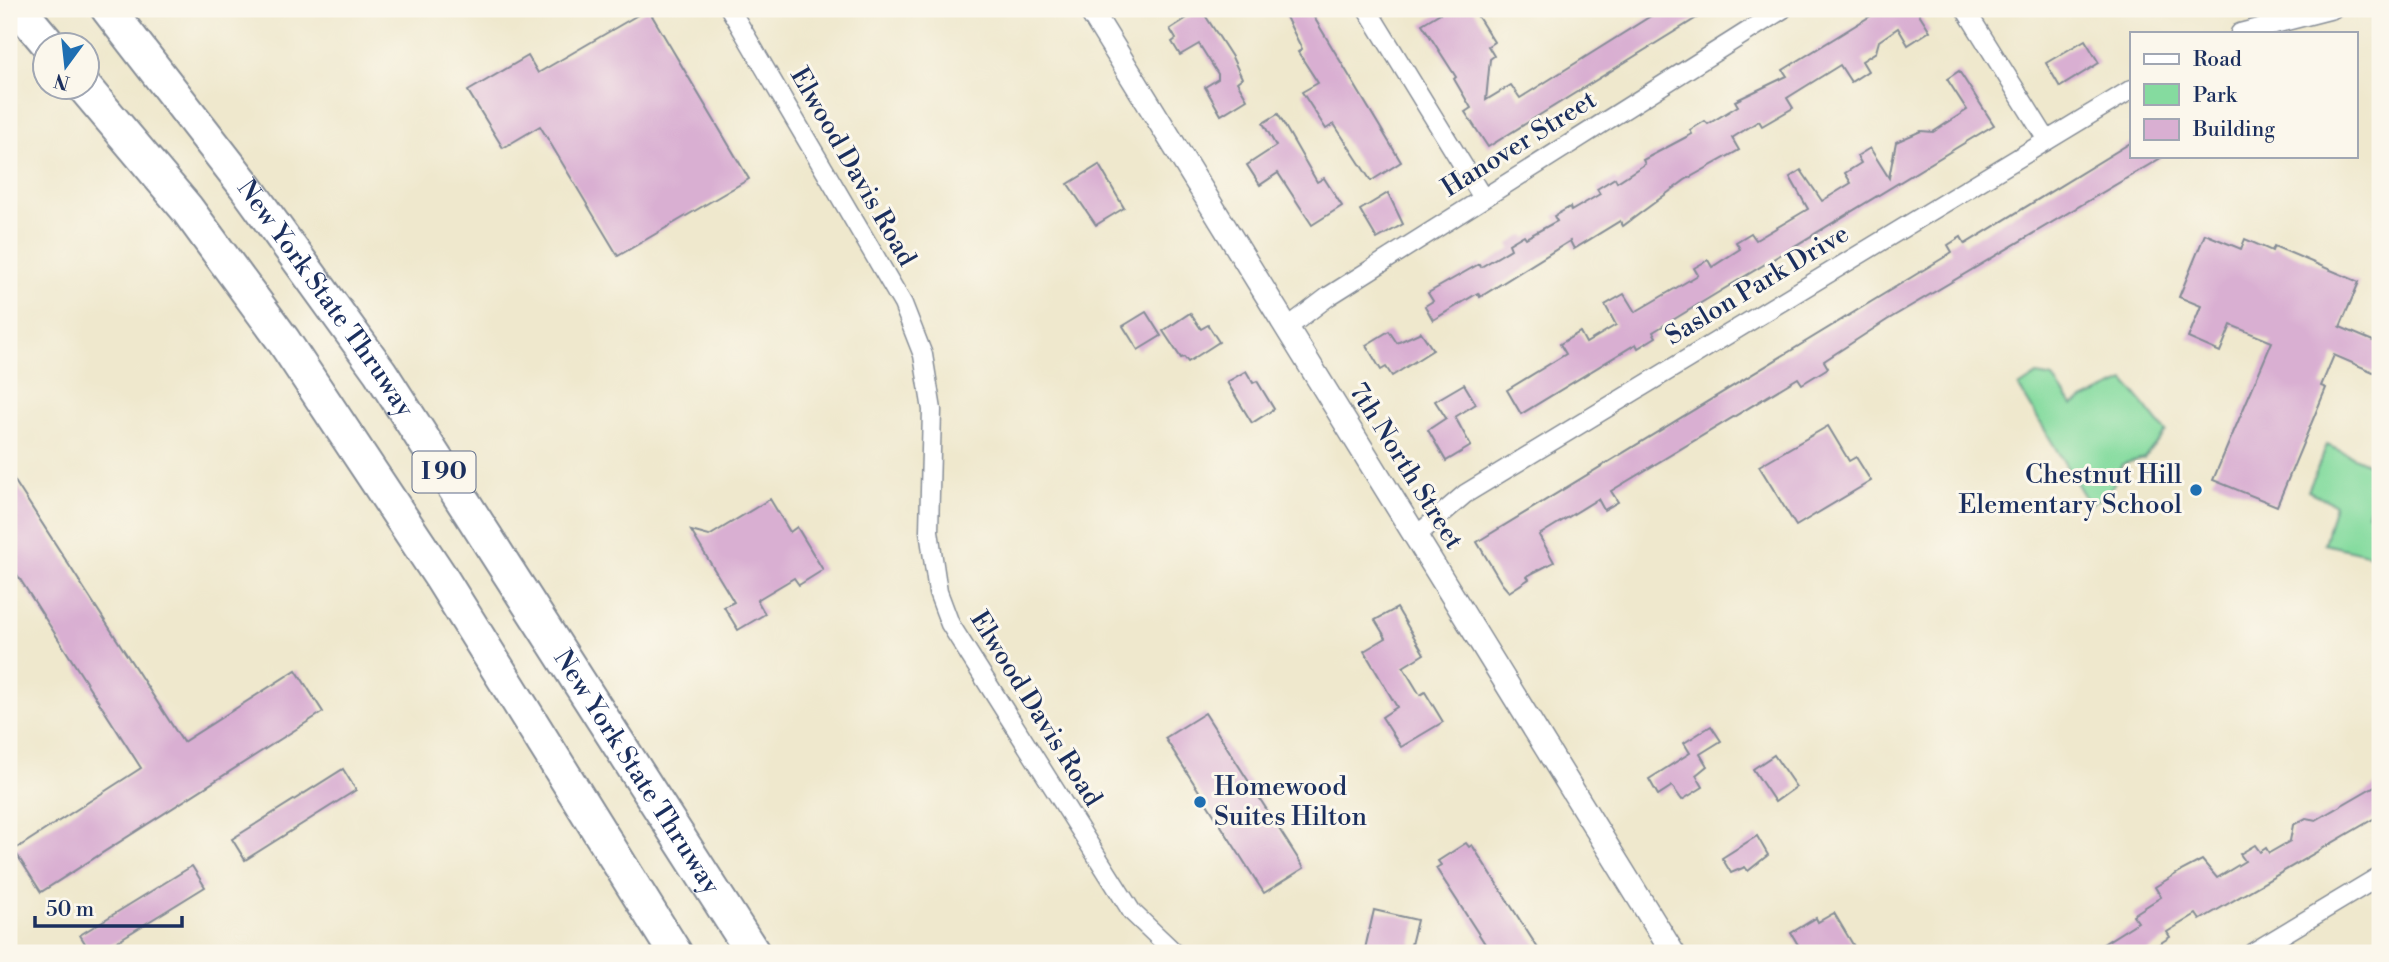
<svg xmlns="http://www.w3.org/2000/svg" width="2389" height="962" viewBox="0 0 2389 962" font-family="'Libre Bodoni',serif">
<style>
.green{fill:#85db9f;stroke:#50857e;stroke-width:2}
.building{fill:#d9afd2}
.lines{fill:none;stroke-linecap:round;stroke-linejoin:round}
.minor-casing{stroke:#858c96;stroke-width:21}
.tertiary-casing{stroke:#858c96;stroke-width:26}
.motorway-casing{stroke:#858c96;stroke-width:37}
.minor{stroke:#fff;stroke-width:18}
.tertiary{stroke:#fff;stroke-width:23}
.motorway{stroke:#fff;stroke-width:33}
.poi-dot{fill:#1f6fb2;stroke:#fbf7ec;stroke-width:2.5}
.labels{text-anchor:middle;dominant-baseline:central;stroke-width:6;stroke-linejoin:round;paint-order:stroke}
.shield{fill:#fbf7ec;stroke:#5e6b89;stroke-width:2}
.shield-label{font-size:24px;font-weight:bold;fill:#1b2f5e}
.street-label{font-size:26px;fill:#1b2f5e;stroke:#fbf7ec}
.poi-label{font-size:26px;fill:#1b2f5e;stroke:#fbf7ec;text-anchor:end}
</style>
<rect width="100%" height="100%" fill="#fbf7ec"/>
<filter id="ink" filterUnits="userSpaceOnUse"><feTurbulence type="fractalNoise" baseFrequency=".0143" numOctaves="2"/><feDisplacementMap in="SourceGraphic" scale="14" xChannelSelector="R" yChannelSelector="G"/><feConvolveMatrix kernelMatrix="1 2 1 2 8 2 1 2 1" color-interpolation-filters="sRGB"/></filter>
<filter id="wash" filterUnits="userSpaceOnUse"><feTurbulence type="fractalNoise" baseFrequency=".00686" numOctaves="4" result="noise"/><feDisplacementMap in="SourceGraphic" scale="28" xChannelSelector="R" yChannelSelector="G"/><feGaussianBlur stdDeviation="1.57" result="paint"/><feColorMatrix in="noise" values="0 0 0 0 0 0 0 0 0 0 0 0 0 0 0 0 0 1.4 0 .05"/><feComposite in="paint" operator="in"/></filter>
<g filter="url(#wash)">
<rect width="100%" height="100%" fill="#efe8cd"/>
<g class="green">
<path d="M2037,375L2053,378L2072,405L2125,381L2166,432L2144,458L2122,464L2109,495L2089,504L2019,387Z"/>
<path d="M2327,445L2380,469V486L2367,513L2380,517V557L2324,544L2335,504L2308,491Z"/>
</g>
<g id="blocks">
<g class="building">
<path d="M648,9L749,179L618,256L540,126L503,148L468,91L528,56L538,73Z"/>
<path d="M1201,9L1232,57L1242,78L1237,82L1247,99L1221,115L1205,87L1218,79V74L1199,44L1180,55L1172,42L1176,39L1170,29Z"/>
<path d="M1282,9H1309L1401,162L1371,181L1334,124L1326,129L1302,92L1318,83L1298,52L1302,49Z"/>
<path d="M1447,9H1473L1494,42L1488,46L1494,56L1490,59L1486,100L1511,85L1520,98L1662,9H1711L1488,147L1465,112L1471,108L1454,79L1456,77L1422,24Z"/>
<path d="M1882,9H1916L1930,31L1908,45L1898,28L1879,41L1876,52L1862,61L1868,71L1851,82L1840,65L1787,98L1793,108L1762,126L1759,121L1732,138L1739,150L1685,180L1623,226L1620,221L1574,249L1570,241L1480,297L1478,293L1433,320L1425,306L1433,301L1428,293L1479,264L1481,267L1511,249L1509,244L1524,235L1526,238L1557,221L1554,216L1570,207L1571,211L1600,194L1597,189L1615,178L1617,182L1645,164L1643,160L1692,134L1690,130L1705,121L1708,124L1738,106L1735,101L1787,76L1783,70Z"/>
<path d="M2085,40L2099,63L2060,87L2046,63Z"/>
<path d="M1959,71L1994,125L1653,332L1656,337L1638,348L1636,344L1521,414L1507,390L1566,354L1560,344L1580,332L1586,343L1616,325L1605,305L1624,294L1635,312L1698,275L1694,268L1708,260L1712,267L1740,249L1736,242L1751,233L1756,240L1808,209L1790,177L1801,170L1822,201L1851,183L1845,173L1861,163L1857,156L1870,148L1889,178L1896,142L1921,131L1933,132L1967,110L1947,79Z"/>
<path d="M1278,114L1317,182L1324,178L1342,206L1312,225L1278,173L1260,185L1247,165L1276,146L1263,123Z"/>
<path d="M2132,142V156H2164L1887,320L1824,361L1828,368L1802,384L1798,378L1611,491L1618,502L1604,510L1598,499L1539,535L1554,562L1527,576L1529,579L1509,592L1502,584L1477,542L1943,258L1952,252L1948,245L1961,237L1965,244Z"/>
<path d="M1099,165L1124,208L1096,225L1068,184Z"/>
<path d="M1388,193L1403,224L1377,239L1360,210Z"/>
<path d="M2205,234L2241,249L2245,239L2272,251L2274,246L2359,282L2340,327L2380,344V375L2334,355L2321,386L2326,388L2277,506L2213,480L2272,342L2231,325L2220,352L2188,338L2201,306L2179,297Z"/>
<path d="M1146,312L1161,336L1138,350L1123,326Z"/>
<path d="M1190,313L1201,329L1208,325L1219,342L1188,362L1184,357L1181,358L1163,331Z"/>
<path d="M1389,331L1397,343L1421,332L1433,350L1392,376L1386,367L1381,370L1366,345Z"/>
<path d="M1246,371L1253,383L1257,381L1274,409L1252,423L1227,382Z"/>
<path d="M1464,384L1476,404L1455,417L1471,446L1446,461L1428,430L1446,418L1435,401Z"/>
<path d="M1828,426L1849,461L1856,457L1871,481L1796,526L1759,466Z"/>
<path d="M9,472L183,742L296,670L323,712L41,892L14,850L141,768L9,562Z"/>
<path d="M770,499L790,532L797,527L823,570L799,585L794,578L757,600L765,614L738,630L724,607L734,602L691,531L709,536Z"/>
<path d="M1397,608L1424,654L1403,667L1420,695L1425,692L1443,722L1401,747L1382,717L1397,707L1364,651L1386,638L1375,620Z"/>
<path d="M1205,713L1304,868L1264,893L1165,738Z"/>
<path d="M1711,726L1721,741L1700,754L1707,766L1696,775L1703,787L1682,800L1672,786L1658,795L1649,779L1690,753L1684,743Z"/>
<path d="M1774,755L1796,787L1775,802L1753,769Z"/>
<path d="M343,769L356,790L245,860L232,839Z"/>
<path d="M2380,783V815L2200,920L2196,914L2167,932L2170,937L2145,953H2089L2138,922L2133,915L2161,897L2155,887L2181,871L2202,860L2217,878L2245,861L2240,854L2255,845L2260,852L2266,848L2269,853L2290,841L2293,825L2306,818L2316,820Z"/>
<path d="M1757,836L1768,855L1748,871L1745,867L1731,873L1722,858Z"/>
<path d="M1466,843L1469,847L1472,845L1541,953H1491L1436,868L1441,865L1438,861Z"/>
<path d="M192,866L205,887L98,953H91L80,935Z"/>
<path d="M1374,910L1417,920L1409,953H1364Z"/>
<path d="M1834,913L1858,953H1803L1791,933L1816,918L1818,922Z"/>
</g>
</g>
</g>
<g filter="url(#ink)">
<use href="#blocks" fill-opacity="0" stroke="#858c96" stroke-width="2"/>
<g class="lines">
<g class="minor-casing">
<g id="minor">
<path d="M730,9L903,304L923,355L932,410L929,531L938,592L950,624L1132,912L1175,953"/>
<path d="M1367,9L1483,198"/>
<path d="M1965,9L2047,140"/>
<path d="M2240,33L2333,9"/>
<path d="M1287,328L1329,296L1783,9"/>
<path d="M1416,536L1465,494L2132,89"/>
<path d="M2252,953L2380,876"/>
</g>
</g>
<g class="tertiary-casing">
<path id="tertiary" d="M1090,9L1673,953"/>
</g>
<g class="motorway-casing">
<g id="motorway">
<path d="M19,9L50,46"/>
<path id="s1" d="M108,9L246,187L380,372L753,953"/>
<path d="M85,88L187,209L283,340L440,576L675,953"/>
</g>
</g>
<use href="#minor" class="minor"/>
<use href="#tertiary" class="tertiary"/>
<use href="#motorway" class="motorway"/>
</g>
</g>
<g class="poi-dot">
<circle cx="2196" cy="490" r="7"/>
<circle cx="1200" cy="802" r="7"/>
</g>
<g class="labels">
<rect class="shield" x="412.5" y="451.5" width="63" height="41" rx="5"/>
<g class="shield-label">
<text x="444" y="472">I 90</text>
</g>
<g class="street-label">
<text transform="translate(1519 144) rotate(-32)">Hanover Street</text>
<text transform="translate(853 167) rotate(60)">Elwood Davis Road</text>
<text transform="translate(1757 285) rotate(-31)">Saslon Park Drive</text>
<text stroke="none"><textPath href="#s1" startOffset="362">New York State Thruway</textPath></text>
<text transform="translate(1406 466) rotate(58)">7th North Street</text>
<text transform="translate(1036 709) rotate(58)">Elwood Davis Road</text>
<text stroke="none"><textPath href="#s1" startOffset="929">New York State Thruway</textPath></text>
</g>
<g class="poi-label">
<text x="2182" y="475">Chestnut Hill<tspan x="2182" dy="30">Elementary School</tspan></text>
<text x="1214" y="787" text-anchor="start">Homewood<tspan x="1214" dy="30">Suites Hilton</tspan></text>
</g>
</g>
<rect width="2389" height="962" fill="none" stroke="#fbf7ec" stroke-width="35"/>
<rect x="2130" y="32" width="228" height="126" fill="#fbf7ec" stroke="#a1a7b3" stroke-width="2"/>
<rect x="2144" y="54" width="35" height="10" fill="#ffffff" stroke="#a1a7b3" stroke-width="2"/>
<text x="2193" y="66" font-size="21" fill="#1b2f5e">Road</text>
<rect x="2144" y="84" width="35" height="21" fill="#85db9f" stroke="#a1a7b3" stroke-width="2"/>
<text x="2193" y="102" font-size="21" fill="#1b2f5e">Park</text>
<rect x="2144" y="119" width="35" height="21" fill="#d9afd2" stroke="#a1a7b3" stroke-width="2"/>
<text x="2193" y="136" font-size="21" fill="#1b2f5e">Building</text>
<g transform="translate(66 66) rotate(195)"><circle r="33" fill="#fbf7ec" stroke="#a1a7b3" stroke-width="2"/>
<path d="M0-5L12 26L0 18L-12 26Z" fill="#1f6fb2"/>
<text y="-10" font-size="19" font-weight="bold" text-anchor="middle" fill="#1b2f5e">N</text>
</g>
<path d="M35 916v10h147v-10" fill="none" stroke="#1b2f5e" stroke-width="3.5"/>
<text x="46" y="916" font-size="21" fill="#1b2f5e" stroke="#fbf7ec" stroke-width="5" paint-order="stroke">50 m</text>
</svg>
